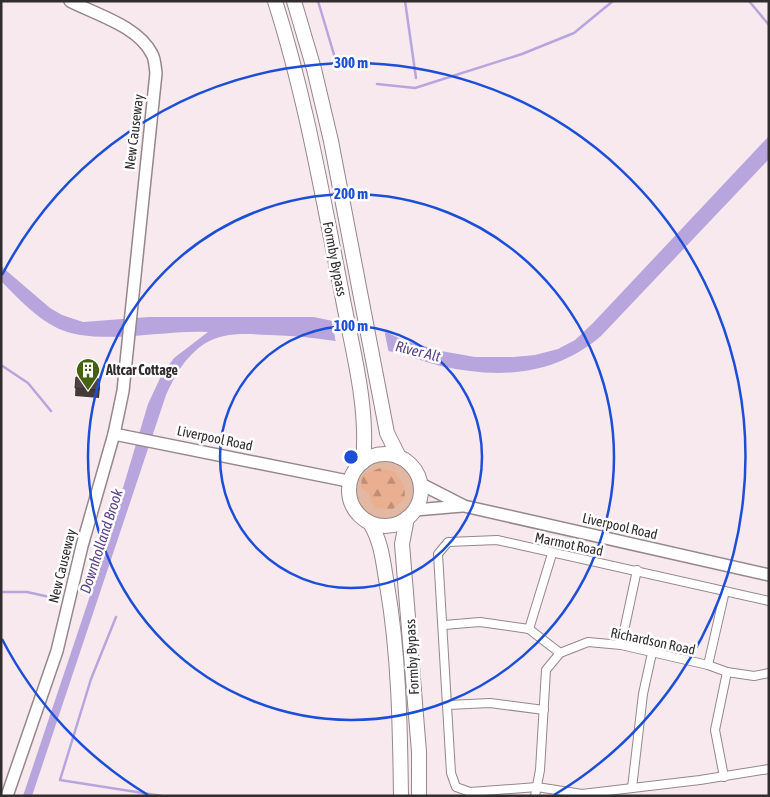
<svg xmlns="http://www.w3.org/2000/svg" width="770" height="797" viewBox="0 0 770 797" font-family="'Asap Condensed',sans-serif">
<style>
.green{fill:#e3b8a3}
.forest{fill:url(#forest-firs)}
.water{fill:#b8a5de}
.pier{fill:#f7e9ee}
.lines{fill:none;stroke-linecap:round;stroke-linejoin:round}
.stream{stroke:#b8a5de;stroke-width:2.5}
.street-casing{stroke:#95878c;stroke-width:10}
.secondary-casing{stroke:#95878c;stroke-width:14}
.highway-casing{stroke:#95878c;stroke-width:16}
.street{stroke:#fff;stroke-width:8}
.secondary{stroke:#fff;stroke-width:11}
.highway{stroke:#fff;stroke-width:14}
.wall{fill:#453a3a}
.building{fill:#504343;stroke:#382f2f}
.ring{fill:none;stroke:#1d4ed8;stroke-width:2.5}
.labels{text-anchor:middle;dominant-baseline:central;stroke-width:5;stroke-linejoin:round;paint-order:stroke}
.street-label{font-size:14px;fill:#312c2e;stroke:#fff}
.poi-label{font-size:14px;font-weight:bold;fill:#312c2e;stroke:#fff;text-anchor:start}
.water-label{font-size:15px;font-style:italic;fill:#5d4287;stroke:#fff}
.centre{fill:#1d4ed8;stroke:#fff;stroke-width:2.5}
.ring-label{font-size:15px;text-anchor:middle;font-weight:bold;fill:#1d4ed8;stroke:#fff;stroke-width:5;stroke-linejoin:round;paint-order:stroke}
</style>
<defs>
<pattern id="forest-firs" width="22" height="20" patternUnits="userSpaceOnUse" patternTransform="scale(1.25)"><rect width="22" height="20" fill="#eaae90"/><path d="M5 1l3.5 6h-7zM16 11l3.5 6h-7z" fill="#be8e76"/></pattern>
</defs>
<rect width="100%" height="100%" fill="#f7e9ee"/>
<path class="green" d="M382,461C422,460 427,514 389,519C352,524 343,470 382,461Z"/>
<path class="forest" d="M380,468L393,471L404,484L405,498L393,509L374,508L369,494L361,488L362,475Z"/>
<path class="water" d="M769,136V159L601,336C554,376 500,379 441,366C425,362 409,356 393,352C352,343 312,336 270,335C247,334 225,331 204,344C185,357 175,375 166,395L32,796H23L97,575L148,404L162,374L174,358L208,332C165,329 96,347 57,328C35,317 18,298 1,281V266L50,308L62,315L83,322L149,317H314L388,333L403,340L441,351L475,357H514L535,355L558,349L575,340L593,323Z"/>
<path class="pier" d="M331,318L384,329L389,354L336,343Z"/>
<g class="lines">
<g class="stream">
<path d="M318,1L338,68"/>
<path d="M405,1L416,78"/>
<path d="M749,1L769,25"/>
<path d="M377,84L415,88L522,54L574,33L613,1"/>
<path d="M1,365L28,383L51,411"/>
<path d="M1,592H27L54,598"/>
<path d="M116,617L91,679L60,780L162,796"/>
</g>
<g class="street-casing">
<g id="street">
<path d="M769,601L497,540L448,542L438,554L451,773L456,787L470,792L537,787L582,794L700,780L769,769"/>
<path d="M444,625L480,622L529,629L552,554"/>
<path d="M529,629L560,653"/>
<path d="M621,645L637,570"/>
<path d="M708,665L725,591"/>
<path d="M448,705L490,703L544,710"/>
<path d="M724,777L715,730L727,672"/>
<path d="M632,788L643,694L652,653"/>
<path d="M535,796L540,770L546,670L560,653L588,642L621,645L708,665L727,672L754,676L769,673"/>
</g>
</g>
<g class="secondary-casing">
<g id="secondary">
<path d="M114,434L343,480L350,483"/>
<path d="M421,484L464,506L769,575"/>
<path d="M415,510L462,506"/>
<path d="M7,796L57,651L82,546L114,434L123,391L156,73C155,67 155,59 152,54C138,26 97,15 70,1"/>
</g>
</g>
<g class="highway-casing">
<g id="highway">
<path d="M275,1C305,95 322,193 341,289C351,345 369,405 363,462"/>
<path d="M294,1L314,69L331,141L387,433L399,457"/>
<circle cx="385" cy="490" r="36"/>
<path d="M407,518L402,544L419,752V796"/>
<path d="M370,523C382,543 383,562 387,585C399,654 400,726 401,796"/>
</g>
</g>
<use href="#street" class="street"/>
<use href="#secondary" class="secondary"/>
<use href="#highway" class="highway"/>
</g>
<path class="wall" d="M76,377L100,387L99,398L75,396Z"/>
<path class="building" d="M76,377L100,379L99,390L75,388Z"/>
<g class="ring">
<circle cx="351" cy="457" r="131"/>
<circle cx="351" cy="457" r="263"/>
<path d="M148 795A394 394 0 0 1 2 639M2 275A394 394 0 1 1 554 795"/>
</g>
<defs>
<g id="building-pin" transform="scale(1.25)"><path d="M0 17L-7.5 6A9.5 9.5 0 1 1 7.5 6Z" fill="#456112" stroke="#fff"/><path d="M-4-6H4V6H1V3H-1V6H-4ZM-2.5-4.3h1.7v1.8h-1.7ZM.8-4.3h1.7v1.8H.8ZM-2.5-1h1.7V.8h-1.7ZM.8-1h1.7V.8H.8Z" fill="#fff"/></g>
</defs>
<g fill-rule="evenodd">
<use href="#building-pin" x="88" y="370"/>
</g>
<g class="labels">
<g class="street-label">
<text transform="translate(134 132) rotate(-83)">New Causeway</text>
<text transform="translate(335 259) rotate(79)">Formby Bypass</text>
<text transform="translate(215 438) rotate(12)">Liverpool Road</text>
<text transform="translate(620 526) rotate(13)">Liverpool Road</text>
<text transform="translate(569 544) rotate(12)">Marmot Road</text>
<text transform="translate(62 566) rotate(-76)">New Causeway</text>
<text transform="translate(653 641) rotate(12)">Richardson Road</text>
<text transform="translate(412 657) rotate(-93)">Formby Bypass</text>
</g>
<g class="poi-label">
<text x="106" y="370">Altcar Cottage</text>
</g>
<g class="water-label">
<text transform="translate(418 351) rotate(14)">River Alt</text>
<text transform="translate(101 541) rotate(-72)">Downholland Brook</text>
</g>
</g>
<circle cx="351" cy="457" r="8" class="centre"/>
<g class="ring-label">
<text x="351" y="68">300 m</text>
<text x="351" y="199">200 m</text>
<text x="351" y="331">100 m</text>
</g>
<rect width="770" height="797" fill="none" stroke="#312c2e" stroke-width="5"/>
</svg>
